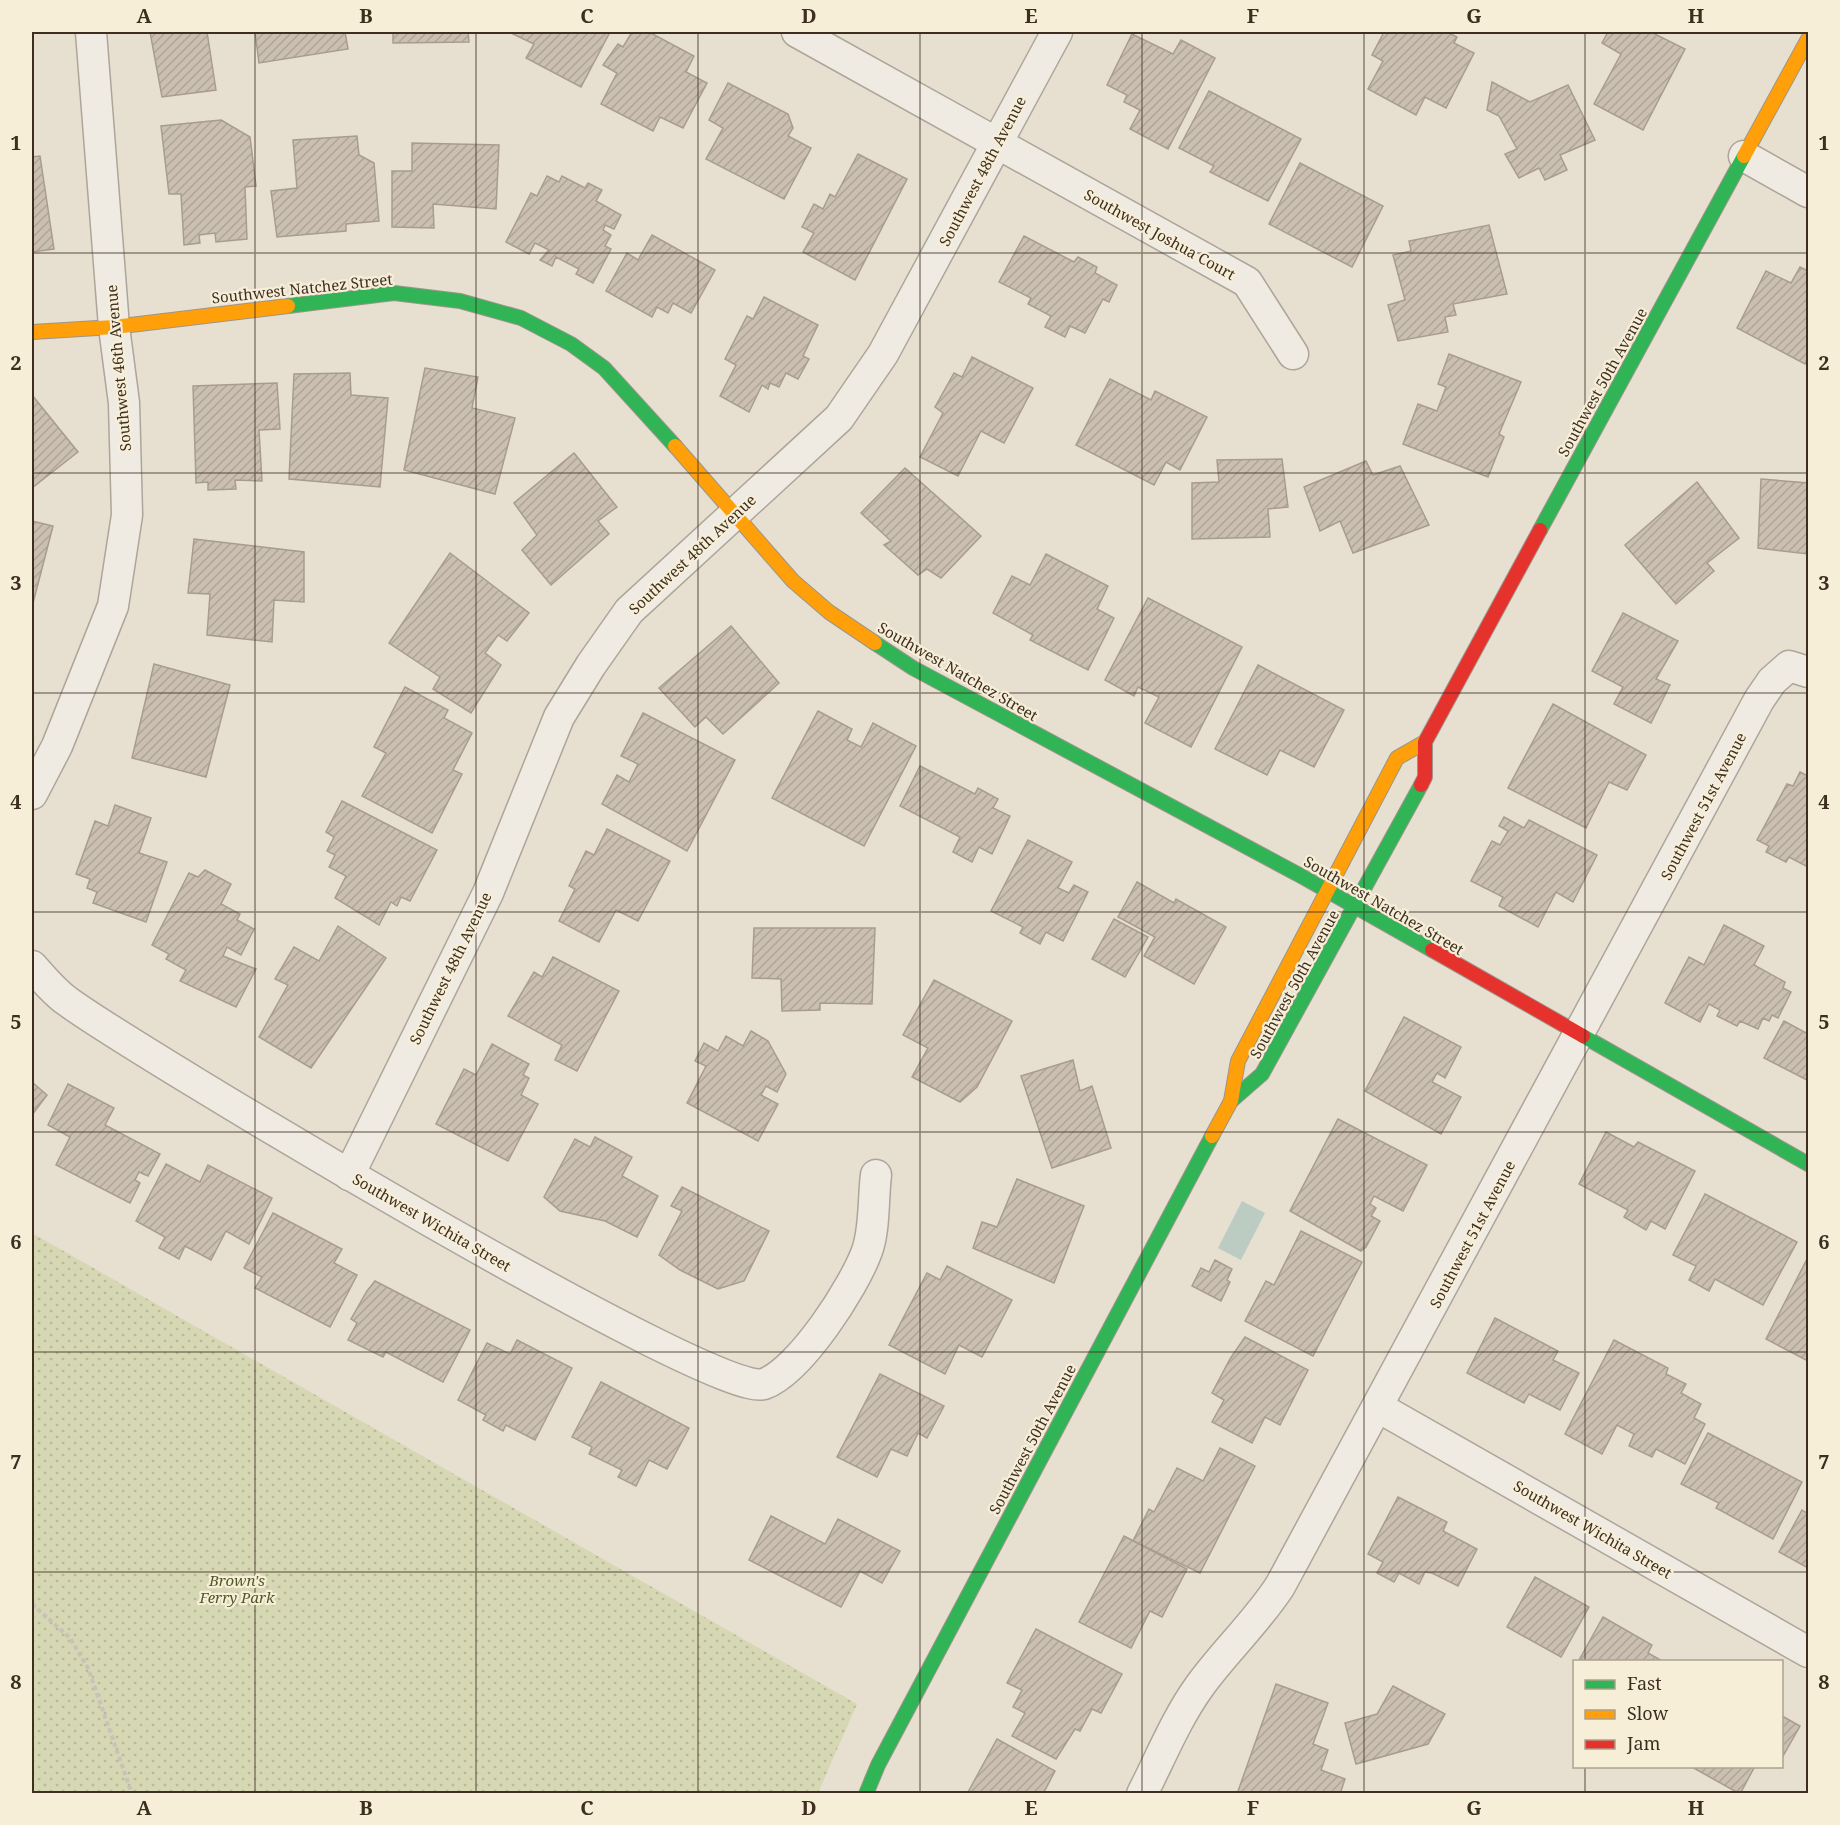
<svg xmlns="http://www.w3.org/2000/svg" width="1840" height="1825" viewBox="0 0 1840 1825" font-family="'Noto Serif',serif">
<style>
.grass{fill:url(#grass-dots)}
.water{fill:#bcccc2}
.building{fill:url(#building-hatch);stroke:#a89c90;stroke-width:1.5}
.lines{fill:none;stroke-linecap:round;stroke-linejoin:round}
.street-casing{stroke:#ada599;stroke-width:33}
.fast-casing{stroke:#9c958a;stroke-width:16}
.slow-casing{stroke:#9c958a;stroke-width:16}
.jam-casing{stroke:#9c958a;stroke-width:16}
.path{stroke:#c8c2b9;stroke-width:4;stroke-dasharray:4.5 3;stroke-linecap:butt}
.street{stroke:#efebe3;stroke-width:30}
.fast{stroke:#30b455;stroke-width:14}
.slow{stroke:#ff9f0a;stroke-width:14}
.jam{stroke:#e5322d;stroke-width:14}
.grid{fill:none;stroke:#3d2e20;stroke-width:1.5;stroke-opacity:0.55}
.labels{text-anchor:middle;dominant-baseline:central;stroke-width:4.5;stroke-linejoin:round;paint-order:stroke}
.street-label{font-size:15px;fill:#3d2e20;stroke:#f7eed8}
.park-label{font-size:15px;font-style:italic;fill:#4d5a26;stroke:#f7eed8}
.neatline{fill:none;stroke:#3d2e20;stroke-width:2}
.grid-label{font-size:20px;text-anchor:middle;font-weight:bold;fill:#3d2e20}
</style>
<defs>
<pattern id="grass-dots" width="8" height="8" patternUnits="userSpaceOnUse" patternTransform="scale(1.5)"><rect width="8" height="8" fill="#d6d7b3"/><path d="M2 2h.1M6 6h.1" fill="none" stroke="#b9b99a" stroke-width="1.8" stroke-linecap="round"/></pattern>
<pattern id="building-hatch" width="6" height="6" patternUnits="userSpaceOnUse" patternTransform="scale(1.5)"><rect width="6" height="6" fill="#cbbfb2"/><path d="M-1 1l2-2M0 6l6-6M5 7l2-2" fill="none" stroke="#afa499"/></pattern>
</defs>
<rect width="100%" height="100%" fill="#e7e0d1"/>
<path class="grass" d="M32,1233L857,1704L818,1793H32Z"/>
<path class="water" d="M1242,1201L1265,1213L1241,1260L1218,1248Z"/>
<g class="building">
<path d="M150,32H207L216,90L162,97Z"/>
<path d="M255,32H345L348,49L259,63Z"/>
<path d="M393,32H468L469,42L393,43Z"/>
<path d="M509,32H610L581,87L526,58L534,44Z"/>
<path d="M632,32H649L694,56L686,72L707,83L683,128L660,117L653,131L601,104L617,73L603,65L618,44L623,47Z"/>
<path d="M1384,32H1447L1457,37L1454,43L1474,53L1446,108L1425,97L1416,115L1368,89L1383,61L1372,55Z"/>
<path d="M1608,32H1651L1685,49L1643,130L1594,104L1621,54L1602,43Z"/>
<path d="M1132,34L1173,54L1181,40L1215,58L1168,149L1130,129L1140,110L1124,102L1127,95L1107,85Z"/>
<path d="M1492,82L1530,102L1568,85L1595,140L1560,155L1567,170L1545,180L1539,168L1519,178L1505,154L1517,149L1499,116L1487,110Z"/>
<path d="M728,83L788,114L793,128L788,136L811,148L784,199L706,159L723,128L709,120Z"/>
<path d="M1209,91L1301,139L1268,201L1210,172L1214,166L1179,148Z"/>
<path d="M221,120L250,137L256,186L245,187L247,239L216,242L215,233L199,235L200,243L184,245L181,194H169L161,126Z"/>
<path d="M357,136L359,155L374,163L379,221L346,224V231L277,237L271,191L297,188L293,140Z"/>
<path d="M412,143L499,145L496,209L433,204L434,228L392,227V171H412Z"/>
<path d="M858,154L907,179L855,280L803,252L814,233L802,227L814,204L823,209L830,194L835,197Z"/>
<path d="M40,156L54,249L32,252V157Z"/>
<path d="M1300,163L1383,206L1352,267L1269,224Z"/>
<path d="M547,176L559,182L562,176L585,188L588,183L602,190L596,201L621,215L614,229L605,225L603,230L611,235L605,246L611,249L593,283L576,274L579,269L556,257L552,266L540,260L549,250L535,243L529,254L506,242L531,193L537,196Z"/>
<path d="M1489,225L1507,294L1453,304L1456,315L1445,317L1448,332L1398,341L1388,305L1405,300L1393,255L1411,251L1409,241Z"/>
<path d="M652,235L715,270L691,313L673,303L668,313L657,307L652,317L606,291L627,253L638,260Z"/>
<path d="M1024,236L1074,262L1078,257L1097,267L1095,273L1117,285L1109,302L1103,299L1085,333L1070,326L1065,337L1045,327L1051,316L1028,304L1031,298L999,282Z"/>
<path d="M1800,267L1808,271V357L1805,364L1737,328L1766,271L1791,283Z"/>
<path d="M764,297L818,325L803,356L809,359L798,379L786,373L779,387L770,383L768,389L762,385L749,412L720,396L736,365L725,359L747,316L753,319Z"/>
<path d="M1449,354L1521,382L1499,434L1504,437L1488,477L1403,444L1418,404L1437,411L1446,387L1438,384Z"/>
<path d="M972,357L1033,388L1004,443L981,431L958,476L920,457L943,413L935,407L954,373L962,377Z"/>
<path d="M425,368L478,377L472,408L515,418L495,494L404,470Z"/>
<path d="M350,373L351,395L388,398L380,487L289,479L294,374Z"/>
<path d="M1110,379L1151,400L1155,391L1207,417L1180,470L1166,462L1154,485L1076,445Z"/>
<path d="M277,383L280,429L259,430L262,481L235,480L236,489L208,490V482L196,483L193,386Z"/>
<path d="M32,395L78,452L32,488Z"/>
<path d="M574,453L617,507L598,521L609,534L551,585L522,550L537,535L514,503Z"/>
<path d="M1282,459L1288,507L1268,509L1270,537L1192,539V483L1219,482L1217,460Z"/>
<path d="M1366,461L1373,475L1400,466L1429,525L1353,553L1340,521L1320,531L1304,487Z"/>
<path d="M905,468L981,536L941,578L927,569L918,575L884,545L891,541L861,513Z"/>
<path d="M1761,479L1808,483V554L1758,548Z"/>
<path d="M1697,482L1739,538L1707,563L1714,571L1676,604L1625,545Z"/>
<path d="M32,521L53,526L32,607Z"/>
<path d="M194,539L304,552V602L274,600L272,642L207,635L210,594L188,593Z"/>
<path d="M450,553L529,613L507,641L498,635L485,653L501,665L471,713L433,689L440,677L389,643Z"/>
<path d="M1046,554L1108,586L1097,609L1114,618L1088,670L1030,640L1033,635L993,613L1012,576L1030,585Z"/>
<path d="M1148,598L1242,647L1191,747L1145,723L1159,697L1138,687L1134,696L1105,680Z"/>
<path d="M1623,613L1678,641L1656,679L1670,685L1651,723L1614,704L1623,687L1592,671Z"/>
<path d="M731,626L779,683L723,734L706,717L695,727L659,688Z"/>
<path d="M154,664L230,685L206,777L132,758Z"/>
<path d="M1258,665L1344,710L1314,767L1280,750L1267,775L1215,749Z"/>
<path d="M405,687L448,710L444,718L472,733L453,770L462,774L432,833L362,796L386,753L374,747Z"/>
<path d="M1553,704L1646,755L1627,790L1609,782L1586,828L1508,788Z"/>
<path d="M818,711L852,729L847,740L861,747L873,723L916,746L864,846L772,798Z"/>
<path d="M643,713L735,760L687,851L602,804L617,775L629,782L638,764L621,756Z"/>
<path d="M920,766L975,794L978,788L998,799L993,808L1010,816L992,854L979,847L972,862L953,852L960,837L900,806Z"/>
<path d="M1800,772L1808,776V867L1789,857L1786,862L1766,852L1769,846L1757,840L1787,784L1793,786Z"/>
<path d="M342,801L437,850L410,901L401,897L397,906L391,902L379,925L335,898L346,876L329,867L335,855L327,851L334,837L326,832Z"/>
<path d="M115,805L151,818L139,853L167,862L146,922L93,903L97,892L87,888L90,879L76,874L95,821L108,826Z"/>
<path d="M1504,817L1524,828L1529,820L1597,855L1573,902L1556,892L1538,927L1499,906L1503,897L1471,881L1492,841L1500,845L1508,831L1499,826Z"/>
<path d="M607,829L670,861L638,921L616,910L599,942L559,921L575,889L569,886L586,851L594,855Z"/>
<path d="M1028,840L1072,862L1058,888L1069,893L1074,885L1088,892L1063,941L1046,932L1040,944L1020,933L1023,927L991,911Z"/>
<path d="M205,870L231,884L221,904L240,914L237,920L254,929L241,955L227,947L223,956L256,969L236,1007L180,981L186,970L166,959L169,954L152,945L189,873L198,877Z"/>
<path d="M1137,882L1174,903L1176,899L1226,927L1194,984L1144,956L1155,937L1118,917Z"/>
<path d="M1114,919L1148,937L1125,977L1092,959Z"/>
<path d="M1724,925L1764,946L1754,965L1785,982L1783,988L1791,992L1778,1018L1772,1015L1769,1021L1763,1018L1758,1029L1740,1021L1737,1026L1717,1016L1720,1010L1709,1004L1700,1022L1665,1003L1689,957L1704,965Z"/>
<path d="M338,926L386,958L311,1068L259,1037L288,985L275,979L294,947L319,961Z"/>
<path d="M754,928H875L872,1004L820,1003V1010L782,1011L781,979L752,978Z"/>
<path d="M553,957L619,991L577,1071L555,1060L562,1045L508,1016L534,972L542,977Z"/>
<path d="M934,980L1012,1021L977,1087L960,1102L912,1077L928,1048L903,1035Z"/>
<path d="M1404,1017L1461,1047L1445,1078L1437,1073L1432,1082L1461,1097L1441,1134L1365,1091Z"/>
<path d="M1784,1021L1806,1033L1808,1028L1807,1080L1764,1058Z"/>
<path d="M751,1031L768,1041L786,1074L777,1092L766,1086L761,1095L778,1104L758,1141L687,1103L706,1066L695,1061L704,1043L718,1051L726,1036L743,1046Z"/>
<path d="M492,1044L529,1064L523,1075L529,1078L521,1095L538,1104L508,1161L436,1124L464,1069L476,1075Z"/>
<path d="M1073,1060L1080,1091L1092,1086L1111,1148L1052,1168L1021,1076Z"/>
<path d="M32,1082L47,1095L32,1115Z"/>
<path d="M68,1084L114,1108L105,1125L160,1154L148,1176L139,1172L135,1180L140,1183L130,1203L56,1165L70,1137L48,1125Z"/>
<path d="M1338,1119L1427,1165L1403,1211L1374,1196L1370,1204L1376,1208L1371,1216L1380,1221L1366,1247L1361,1251L1290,1211Z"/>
<path d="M1606,1132L1634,1147L1638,1142L1695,1171L1665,1229L1651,1221L1646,1230L1624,1217L1628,1210L1579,1184Z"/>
<path d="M595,1137L632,1157L622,1176L658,1196L637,1237L605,1221L560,1211L544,1197L575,1139L590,1147Z"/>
<path d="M166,1164L200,1182L208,1165L272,1198L249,1244L226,1231L211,1260L185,1246L179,1259L159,1248L165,1237L136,1221Z"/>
<path d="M1017,1179L1084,1206L1054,1283L973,1248L982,1222L997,1227Z"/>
<path d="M682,1187L769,1231L744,1281L718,1289L680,1270L659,1255L682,1211L671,1206Z"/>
<path d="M1705,1194L1797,1242L1763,1305L1715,1279L1709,1291L1689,1280L1696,1266L1673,1255Z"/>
<path d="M273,1213L342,1249L334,1263L357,1275L330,1327L255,1288L262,1277L244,1268Z"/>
<path d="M1301,1231L1362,1262L1313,1356L1245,1321L1266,1281L1274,1285Z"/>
<path d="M1808,1257V1361L1766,1339Z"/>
<path d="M1215,1260L1232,1269L1227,1280L1230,1282L1221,1301L1192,1286L1201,1268L1209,1272Z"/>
<path d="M947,1266L1012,1300L982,1357L959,1345L945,1374L889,1345L927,1273L940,1280Z"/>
<path d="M375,1281L470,1330L443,1382L386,1352L383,1357L348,1340L357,1323L351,1319L367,1291Z"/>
<path d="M1495,1318L1558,1351L1553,1360L1579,1373L1560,1410L1529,1394L1524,1403L1467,1373Z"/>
<path d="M1245,1337L1308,1370L1280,1425L1265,1417L1252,1443L1212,1422L1224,1400L1212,1393L1230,1359Z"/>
<path d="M517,1340L572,1368L535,1440L506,1425L503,1431L483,1420L486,1415L458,1400L487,1343L510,1354Z"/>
<path d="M1614,1340L1668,1368L1666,1374L1686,1384L1681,1393L1701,1404L1694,1418L1705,1424L1685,1464L1656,1449L1652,1457L1629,1446L1634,1434L1617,1425L1602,1454L1565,1434Z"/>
<path d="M880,1374L944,1406L927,1438L918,1433L907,1456L891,1449L877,1477L837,1457Z"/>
<path d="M601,1382L689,1428L667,1469L649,1460L636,1486L618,1477L622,1470L589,1454L592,1447L572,1437Z"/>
<path d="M1708,1433L1802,1482L1773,1539L1716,1508L1719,1503L1681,1484Z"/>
<path d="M1220,1448L1255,1466L1200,1573L1133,1541L1149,1509L1154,1512L1177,1468L1203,1481Z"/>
<path d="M1398,1497L1447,1522L1443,1531L1477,1549L1458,1586L1432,1573L1425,1572L1419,1584L1399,1573L1394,1582L1377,1573L1383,1562L1368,1554Z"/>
<path d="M1802,1510L1808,1514V1568L1779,1552Z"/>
<path d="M771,1516L825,1544L838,1519L900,1551L882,1583L860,1571L841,1607L749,1560Z"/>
<path d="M1124,1536L1187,1569L1162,1617L1150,1611L1131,1648L1079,1622Z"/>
<path d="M1535,1577L1589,1607L1561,1657L1507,1627Z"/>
<path d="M1603,1617L1652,1645L1648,1653L1664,1662H1578Z"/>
<path d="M1036,1629L1122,1674L1101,1713L1092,1709L1080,1731L1075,1729L1056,1759L1012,1736L1025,1713L1013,1707L1022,1690L1007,1683Z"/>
<path d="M1276,1684L1328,1703L1313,1744L1328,1750L1321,1770L1345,1779L1340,1794H1237Z"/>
<path d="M1393,1686L1445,1714L1428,1744L1356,1764L1345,1723L1377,1714Z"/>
<path d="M1782,1716L1800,1726L1782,1758Z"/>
<path d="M997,1739L1055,1771L1043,1794H967Z"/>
<path d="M1690,1766H1755L1740,1794Z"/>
</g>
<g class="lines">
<g class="street-casing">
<g id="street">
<path d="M797,32L1247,282L1293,354"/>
<path d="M1744,156L1808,192"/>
<path d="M32,794L57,746L113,606L127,515L124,403L114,327L91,32"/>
<path d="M32,966C43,978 54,992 67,1001C137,1052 718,1401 764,1384C800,1371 854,1287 867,1251C875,1229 873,1198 876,1175"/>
<path d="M349,1175L488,893L559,717L591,665L629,611L839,418L883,354L1057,32"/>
<path d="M1378,1407L1808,1652"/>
<path d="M1142,1794C1160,1759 1176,1719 1199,1687C1224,1652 1256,1623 1280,1586L1759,700L1772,681L1789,666L1808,672"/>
</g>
</g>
<g class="fast-casing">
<g id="fast">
<path d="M288,306L394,293L460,301L521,318L571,344L604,368L675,446"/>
<path d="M1540,530L1744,156"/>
<path d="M875,643L913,668L1303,877L1432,950"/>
<path d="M1583,1036L1808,1164"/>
<path d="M1231,1101L1262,1074L1421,785"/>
<path d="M866,1794L878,1765L1212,1136"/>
</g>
</g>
<g class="slow-casing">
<g id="slow">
<path d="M1744,156L1808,39"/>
<path d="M32,332L114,327L288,306"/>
<path d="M675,446L793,581L829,612L875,643"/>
<path d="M1212,1136L1231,1101L1238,1061L1397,758L1425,742"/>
</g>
</g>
<g class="jam-casing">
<g id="jam">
<path d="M1421,785L1425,777V742L1540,530"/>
<path d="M1432,950L1583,1036"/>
</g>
</g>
<path class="path" d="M32,1604L70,1638L88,1668L132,1794"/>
<use href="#street" class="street"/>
<use href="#fast" class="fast"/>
<use href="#slow" class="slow"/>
<use href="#jam" class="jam"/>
</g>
<path class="grid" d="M255,32V1794M476,32V1794M698,32V1794M920,32V1794M1142,32V1794M1364,32V1794M1585,32V1662M32,253H1808M32,473H1808M32,693H1808M32,912H1808M32,1132H1808M32,1352H1808M32,1572H1808M1585,1766V1794"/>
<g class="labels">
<g class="street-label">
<text transform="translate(982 171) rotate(-62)">Southwest 48th Avenue</text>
<text transform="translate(1160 234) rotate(29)">Southwest Joshua Court</text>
<text transform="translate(302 288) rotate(-6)">Southwest Natchez Street</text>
<text transform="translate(118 368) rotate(-95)">Southwest 46th Avenue</text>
<text transform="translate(1602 382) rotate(-61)">Southwest 50th Avenue</text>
<text transform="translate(692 554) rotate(-43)">Southwest 48th Avenue</text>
<text transform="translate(958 671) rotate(30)">Southwest Natchez Street</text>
<text transform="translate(1703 806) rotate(-62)">Southwest 51st Avenue</text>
<text transform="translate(1384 905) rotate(30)">Southwest Natchez Street</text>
<text transform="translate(450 968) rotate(-64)">Southwest 48th Avenue</text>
<text transform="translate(1294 984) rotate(-61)">Southwest 50th Avenue</text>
<text transform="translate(432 1222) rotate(30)">Southwest Wichita Street</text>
<text transform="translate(1472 1234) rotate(-62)">Southwest 51st Avenue</text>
<text transform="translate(1032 1439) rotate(-62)">Southwest 50th Avenue</text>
<text transform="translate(1593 1529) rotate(30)">Southwest Wichita Street</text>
</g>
<g class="park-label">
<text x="237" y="1580">Brown's<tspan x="237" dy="17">Ferry Park</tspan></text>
</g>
</g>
<rect width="1840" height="1825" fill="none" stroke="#f7eed8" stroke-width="66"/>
<rect x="1573" y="1660" width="210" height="108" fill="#f7eed8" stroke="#ada18e" stroke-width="1.5"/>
<rect x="1585" y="1680" width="30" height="9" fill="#30b455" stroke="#ada18e" stroke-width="1.5"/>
<text x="1627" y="1690" font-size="18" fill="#3d2e20">Fast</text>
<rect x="1585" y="1710" width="30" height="9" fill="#ff9f0a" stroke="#ada18e" stroke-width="1.5"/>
<text x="1627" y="1720" font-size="18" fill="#3d2e20">Slow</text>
<rect x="1585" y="1740" width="30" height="9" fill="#e5322d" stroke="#ada18e" stroke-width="1.5"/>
<text x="1627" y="1750" font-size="18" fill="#3d2e20">Jam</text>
<rect x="33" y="33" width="1774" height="1759" class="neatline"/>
<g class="grid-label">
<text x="144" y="23">A</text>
<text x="366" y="23">B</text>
<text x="587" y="23">C</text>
<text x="809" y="23">D</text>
<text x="1031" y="23">E</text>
<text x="1253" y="23">F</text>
<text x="1474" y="23">G</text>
<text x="1696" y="23">H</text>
<text x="16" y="150">1</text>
<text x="1824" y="150">1</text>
<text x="16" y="370">2</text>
<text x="1824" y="370">2</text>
<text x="16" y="590">3</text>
<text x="1824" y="590">3</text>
<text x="16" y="809">4</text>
<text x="1824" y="809">4</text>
<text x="16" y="1029">5</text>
<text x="1824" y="1029">5</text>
<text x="16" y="1249">6</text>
<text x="1824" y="1249">6</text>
<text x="16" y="1469">7</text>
<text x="1824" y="1469">7</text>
<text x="16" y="1689">8</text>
<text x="1824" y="1689">8</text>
<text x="144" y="1815">A</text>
<text x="366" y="1815">B</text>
<text x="587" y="1815">C</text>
<text x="809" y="1815">D</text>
<text x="1031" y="1815">E</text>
<text x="1253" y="1815">F</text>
<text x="1474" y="1815">G</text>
<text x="1696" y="1815">H</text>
</g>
</svg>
